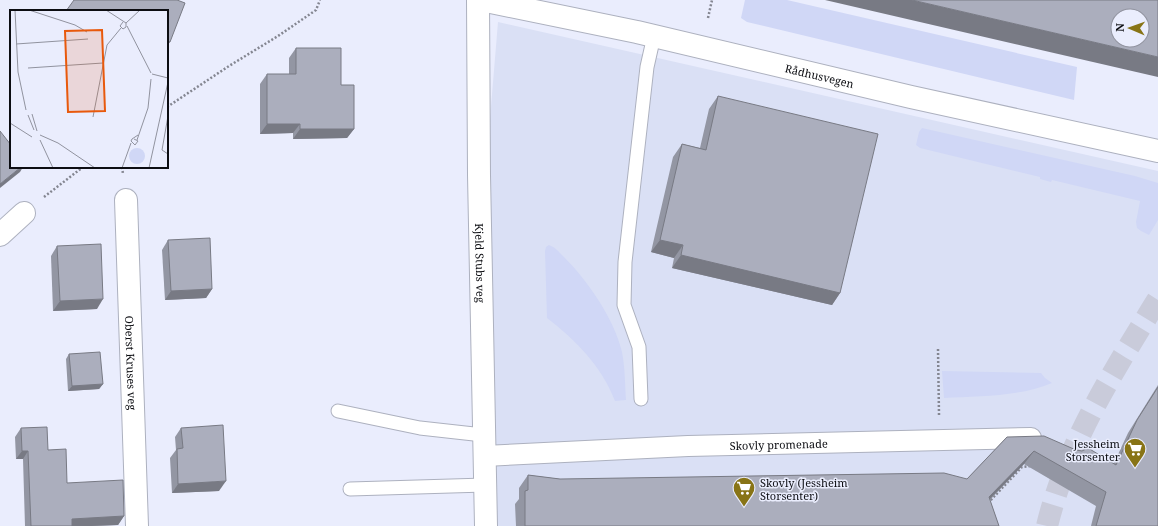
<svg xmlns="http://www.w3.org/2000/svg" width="1158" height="526" viewBox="0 0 1158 526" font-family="'Noto Serif',serif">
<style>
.built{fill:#dae0f5}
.green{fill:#d0d7f6}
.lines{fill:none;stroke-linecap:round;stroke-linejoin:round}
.minor-tunnel{stroke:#c9cbda;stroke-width:22;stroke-dasharray:22 11;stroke-linecap:butt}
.service-casing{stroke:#adb1bf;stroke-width:15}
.pedestrian-casing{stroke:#adb1bf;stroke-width:22}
.minor-casing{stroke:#adb1bf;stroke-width:24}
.path{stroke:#848691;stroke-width:2.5;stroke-dasharray:2 2;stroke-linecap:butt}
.service{stroke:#fff;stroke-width:13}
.pedestrian{stroke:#fff;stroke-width:20}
.minor{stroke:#fff;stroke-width:22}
.path-bridge{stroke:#848691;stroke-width:2.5;stroke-dasharray:2 2;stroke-linecap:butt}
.wall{fill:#9396a3}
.shaded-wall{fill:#787a84}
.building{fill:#abaebd;stroke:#787a84;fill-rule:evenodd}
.labels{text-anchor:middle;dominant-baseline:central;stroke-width:3;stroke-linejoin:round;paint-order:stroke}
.street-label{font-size:11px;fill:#0c0d12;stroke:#eaedfd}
.poi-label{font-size:11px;fill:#0c0d12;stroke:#eaedfd;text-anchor:end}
.inset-road{fill:none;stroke:#91939f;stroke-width:1}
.view{fill:#e8590c;fill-opacity:0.15;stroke:#e8590c;stroke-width:2}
.inset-edge{fill:none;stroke:#0c0d12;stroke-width:2}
</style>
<rect width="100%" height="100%" fill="#eaedfd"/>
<path class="built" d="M498,22L1158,171V526H489L479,252Z"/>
<g class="green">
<path d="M745,0H787L1077,67L1074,100L747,22L741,18Z"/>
<path d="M922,128L1135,176L1158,183V220L1149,235L1141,231L1137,228L1136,222L1140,201L1052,180L1051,182L1040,179V177L920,148L916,145L919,132Z"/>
<path d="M549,245C555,247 559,252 563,256C587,280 614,318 622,352C625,367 625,384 626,400L615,401C602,367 576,340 547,318L545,251L546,247Z"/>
<path d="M942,371L1041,373L1045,378L1052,383C1019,397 979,396 944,398Z"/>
</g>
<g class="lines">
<path class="minor-tunnel" d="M1047,526C1062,464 1091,410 1123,356C1135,337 1146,318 1158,299"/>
<g class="service-casing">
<g id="service">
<path d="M641,399L639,347L624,305L625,262L647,67L654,36"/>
<path d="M338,411L420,428L483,435"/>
<path d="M350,489L485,485"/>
</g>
</g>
<g class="pedestrian-casing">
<g id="pedestrian">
<path id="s1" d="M484,456L688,446L1031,438"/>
</g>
</g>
<g class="minor-casing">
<g id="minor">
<path id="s2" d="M478,0L479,175L486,526"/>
<path id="s3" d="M481,0L637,32L911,97L1158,151"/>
<path id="s4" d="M126,200L137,526"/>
<path d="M0,235L24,213"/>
</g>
</g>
<g class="path">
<path d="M708,18L712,0"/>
<path d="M167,107L229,66L278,36L316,10L320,0"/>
<path d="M122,167L123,174"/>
<path d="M44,197L83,167"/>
<path d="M938,349L939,415"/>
</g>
<use href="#service" class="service"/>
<use href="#pedestrian" class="pedestrian"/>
<use href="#minor" class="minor"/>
<path class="path-bridge" d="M988,503L1022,467L1031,466"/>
</g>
<g class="wall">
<path d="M296,48L341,85L354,129L347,138L293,139V133L260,134V84L267,74H289V58Z"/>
<path d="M718,96L840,293L832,305L672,268L674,258L651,252L673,157L682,144L700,148L709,109Z"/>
<path d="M168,240L212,289L206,298L165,300L162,250Z"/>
<path d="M57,246L97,309L53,311L51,256Z"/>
<path d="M69,354L103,384L99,389L68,391L66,359Z"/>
<path d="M1158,385V526H1091L1096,506L1024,464L990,500L999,526H516L515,504L519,499V488L528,475L560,479H967L1007,437L1076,450L1114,463L1128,433Z"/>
<path d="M21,428L48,450L67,483L124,516L118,525L91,526H25L23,459H16L15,437Z"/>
<path d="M181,428L219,491L172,493L170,458L176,450L175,437Z"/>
</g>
<g class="shaded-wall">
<path d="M825,0H912L1158,57V77Z"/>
<path d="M167,41L170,42L167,46Z"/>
<path d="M267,124H300L293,133L260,134Z"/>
<path d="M300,129H354L347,138L293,139Z"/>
<path d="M21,167H23L20,172L0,188V184Z"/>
<path d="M660,240L683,245L674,258L651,252Z"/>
<path d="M681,255L840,293L832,305L672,268Z"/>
<path d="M212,289L206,298L165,300L171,291Z"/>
<path d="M103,299L97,309L53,311L60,301Z"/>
<path d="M103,384L99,389L68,391L72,386Z"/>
<path d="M22,451H28L23,459H16Z"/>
<path d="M1034,451L1024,464L979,510L989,497Z"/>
<path d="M226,481L219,491L172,493L178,484Z"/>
<path d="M124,516L118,525L91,526H67L72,519Z"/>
</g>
<g class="building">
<path d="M74,0H177L185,3L170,42L167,41V11H66Z"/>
<path d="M912,0H1158V57ZM1118,16H1142V40H1118Z"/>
<path d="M296,48H341V85H354V129H300V124H267V74H296Z"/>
<path d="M718,96L878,134L840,293L681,255L683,245L660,240L682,144L706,150Z"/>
<path d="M0,131L11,145V167H21L0,184Z"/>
<path d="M210,238L212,289L171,291L168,240Z"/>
<path d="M101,244L103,299L60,301L57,246Z"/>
<path d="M100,352L103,384L72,386L69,354Z"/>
<path d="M1158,387V526H1096L1106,492L1034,451L989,497L999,526H525V491L528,490V475L560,479L944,473L967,479L1007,437L1044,436L1076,450L1082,451L1088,448L1116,465L1137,420Z"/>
<path d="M223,425L226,481L178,484L177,449L183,448L181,428Z"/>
<path d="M47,427L48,450L66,449L67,483L123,480L124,516L72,519V526H31L28,451H22L21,428Z"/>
</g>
<defs>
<g id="supermarket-pin" transform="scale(1.15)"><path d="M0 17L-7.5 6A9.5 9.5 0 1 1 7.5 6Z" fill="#887416" stroke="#eaedfd"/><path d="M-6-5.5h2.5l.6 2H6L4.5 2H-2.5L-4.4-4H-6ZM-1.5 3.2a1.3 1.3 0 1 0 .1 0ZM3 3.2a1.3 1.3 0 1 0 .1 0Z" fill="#fff"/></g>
</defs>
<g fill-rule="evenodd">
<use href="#supermarket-pin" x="1135" y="449"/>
<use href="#supermarket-pin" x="744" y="488"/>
</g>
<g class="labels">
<g class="street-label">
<text stroke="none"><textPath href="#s3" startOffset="347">Rådhusvegen</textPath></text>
<text stroke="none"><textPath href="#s2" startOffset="263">Kjeld Stubs veg</textPath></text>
<text stroke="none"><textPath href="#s4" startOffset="163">Oberst Kruses veg</textPath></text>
<text stroke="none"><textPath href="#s1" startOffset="295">Skovly promenade</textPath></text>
</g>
<g class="poi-label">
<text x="1120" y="443">Jessheim<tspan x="1120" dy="13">Storsenter</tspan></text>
<text x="760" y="482" text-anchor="start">Skovly (Jessheim<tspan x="760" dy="13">Storsenter)</tspan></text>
</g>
</g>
<g transform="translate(10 10)">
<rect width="158" height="158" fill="#eaedfd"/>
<path d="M119 146a8 8 0 1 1 16 0a8 8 0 1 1-16 0Z" fill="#d0d7f6"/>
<path class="inset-road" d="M5,0L8,62L16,100M19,0L65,15L77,22M96,0L116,13V17L113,19L110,16L113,12M116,13L130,0M117,16L141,63M6,34L78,29M18,58L93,53M142,64L158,68M22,104L27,121M18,105L24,120M158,106L152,140L158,144M83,107L97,35L111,18M0,113L22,127M30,125L48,133L85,158M124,129L128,131L125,135L121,131L122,129L128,125M30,130L43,158M127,130L138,98L141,69M112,158L121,133M139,158L158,72"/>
<path class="view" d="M92,20L95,101L58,102L55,21Z"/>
<rect width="158" height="158" class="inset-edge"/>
</g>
<g transform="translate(1130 28) rotate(272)"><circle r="19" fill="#eaedfd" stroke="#91939f"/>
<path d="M0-3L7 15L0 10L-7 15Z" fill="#887416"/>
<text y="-6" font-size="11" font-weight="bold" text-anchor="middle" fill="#0c0d12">N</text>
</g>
</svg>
